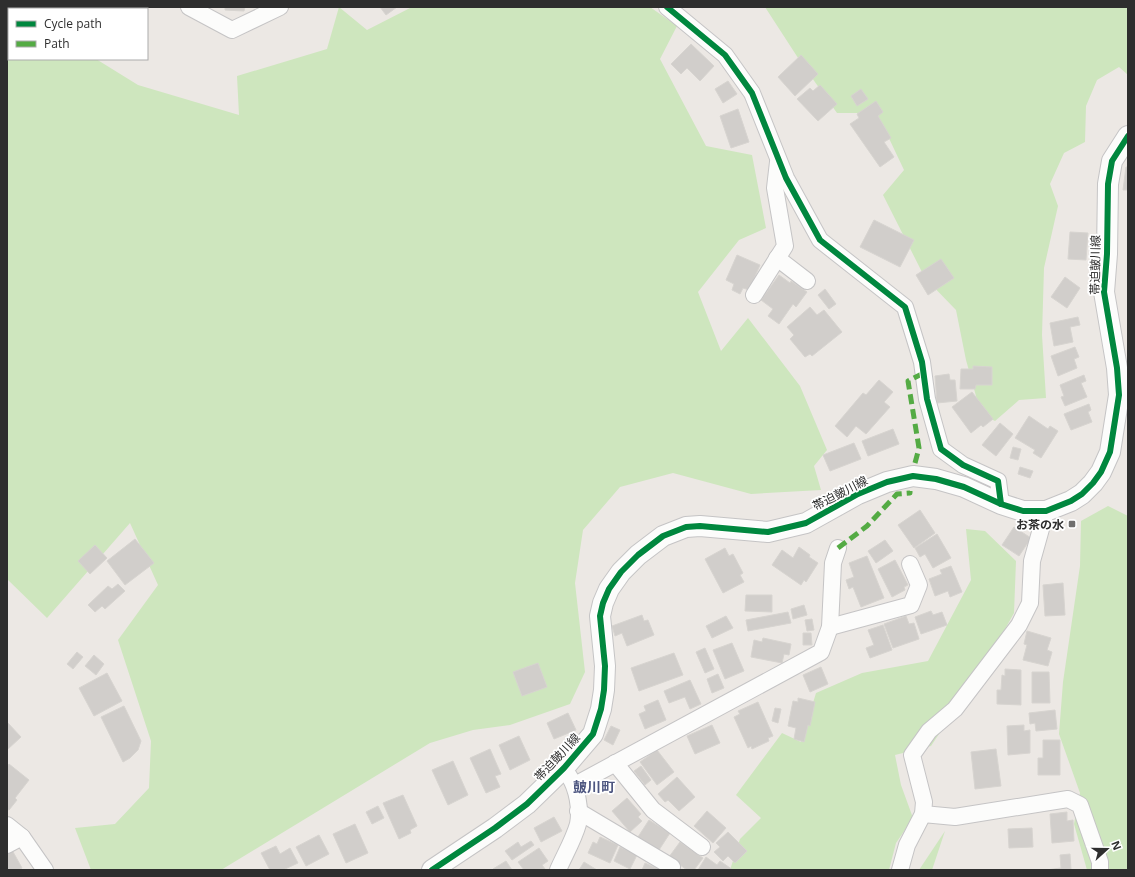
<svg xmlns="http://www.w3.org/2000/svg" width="1135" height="877" viewBox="0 0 1135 877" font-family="'Open Sans','Noto Sans JP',sans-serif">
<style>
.green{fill:#cee6be}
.building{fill:#d1cecb;stroke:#d7d4d0}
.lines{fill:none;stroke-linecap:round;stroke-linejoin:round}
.minor-casing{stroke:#c5c4c5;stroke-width:18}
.tertiary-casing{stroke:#c5c4c5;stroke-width:22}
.minor{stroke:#fcfcfb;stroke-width:16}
.tertiary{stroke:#fcfcfb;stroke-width:20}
.quiet{stroke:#54ab44;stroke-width:5;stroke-dasharray:10 5;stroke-linecap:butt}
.cycleway-casing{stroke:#fff;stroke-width:8}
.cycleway{stroke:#00873e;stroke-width:6}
.poi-dot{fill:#706f6e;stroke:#fff;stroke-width:1.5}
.labels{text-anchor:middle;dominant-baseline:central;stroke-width:3.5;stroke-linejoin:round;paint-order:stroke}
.street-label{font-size:12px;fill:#2e2e2e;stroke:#fff}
.poi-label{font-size:12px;font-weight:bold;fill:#2e2e2e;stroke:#fff;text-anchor:end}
.quarter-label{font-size:14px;font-weight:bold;fill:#4d5680;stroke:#fff}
</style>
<rect width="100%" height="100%" fill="#ece8e4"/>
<g class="green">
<path d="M7,7H40L41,9H9V59H96L138,85L239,115L237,76L327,49L339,7L367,30L412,7H650L677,26L660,59L706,146L752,155L766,228L739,240L698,292L721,351L748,318L800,386L827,450L814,466L821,490L751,494L673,473L620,487L583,530L575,583L585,672L570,704L510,725L473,730L430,743L221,870H91L75,828L115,824L149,788L151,741L118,640L158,585L130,523L47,618L7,579Z"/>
<path d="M765,7H1128V75L1119,67L1097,80L1086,106L1085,142L1064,153L1050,184L1058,206L1044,268L1042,335L1046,398L1019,400L995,421L981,414L966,360L956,310L925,278L883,195L904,170L886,132L862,113H837L800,61Z"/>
<path d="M1108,506L1128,516V870H1087L1074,824L1080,793L1059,734L1063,682L1080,566L1081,521Z"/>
<path d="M966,529L985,531L1016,561L1014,613L985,665L931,746L895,755L901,785L913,818L896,843L889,870H730L740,839L761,818L736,795L782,733L801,742L816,693L862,673L928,661L971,580Z"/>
<path d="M945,831L932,870H919Z"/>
</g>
<g class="building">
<path d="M225,7H245L244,11L225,10Z"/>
<path d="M380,7H397L386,15Z"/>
<path d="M691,44L714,66L700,81L687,68L681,74L671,64Z"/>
<path d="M801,55L818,74L795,96L778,77Z"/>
<path d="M728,81L737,94L723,103L715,89Z"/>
<path d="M820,85L837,104L818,121L797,99L810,88L813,91Z"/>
<path d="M861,89L868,99L857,106L851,96Z"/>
<path d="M876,101L883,112L878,116L891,138L884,142L894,157L880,167L850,124L859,118L857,114Z"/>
<path d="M738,109L749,142L731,148L720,116Z"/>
<path d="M1126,167H1128V190H1123Z"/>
<path d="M874,220L914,240L900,267L860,247Z"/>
<path d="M1070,232L1088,233L1086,260L1068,259Z"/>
<path d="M737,255L760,265L749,290L743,288L740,294L732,290L734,284L726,280Z"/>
<path d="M941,259L954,278L928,295L916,275Z"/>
<path d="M779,275L790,283L791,281L807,292L796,307L793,304L779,324L768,316L773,309L761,300Z"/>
<path d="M1065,277L1080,288L1067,308L1051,297Z"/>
<path d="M825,289L836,304L829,309L818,295Z"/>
<path d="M810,307L817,315L824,310L842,332L812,356L810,354L805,357L790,339L794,335L787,327Z"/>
<path d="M1078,317L1080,325L1070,327L1073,342L1054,346L1050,323Z"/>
<path d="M1075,347L1079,357L1074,359L1077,368L1058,376L1051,356Z"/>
<path d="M973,366L992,367V385H976L975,389H960L961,369H973Z"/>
<path d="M949,374L950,380H955L957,401L937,403L935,376Z"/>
<path d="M1084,375L1086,381L1081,383L1087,397L1065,406L1061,397L1064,396L1060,385Z"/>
<path d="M879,380L893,392L884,402L890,407L866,434L856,426L847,437L835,426L863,393L866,395Z"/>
<path d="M972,392L993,419L983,427L981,425L971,433L952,407Z"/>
<path d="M1089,404L1091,410L1088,412L1092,422L1071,430L1064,414Z"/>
<path d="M1029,416L1048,429L1050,426L1058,431L1041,458L1033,453L1035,450L1015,438Z"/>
<path d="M1000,423L1013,434L996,456L982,445Z"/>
<path d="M893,429L899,444L868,456L862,441Z"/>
<path d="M854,443L861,459L830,471L823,455Z"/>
<path d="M1013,447L1021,449L1018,460L1010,458Z"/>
<path d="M1020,467L1033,471L1030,478L1018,474Z"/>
<path d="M920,510L935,533L914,548L898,525Z"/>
<path d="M1014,527L1031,538L1019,556L1002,545Z"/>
<path d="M937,534L951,558L933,568L925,554L920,557L915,548Z"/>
<path d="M135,539L154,563L125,585L107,561Z"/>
<path d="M885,540L893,551L876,563L868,551Z"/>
<path d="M95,545L107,558L90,574L78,561Z"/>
<path d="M799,547L810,555L809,557L818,563L806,582L804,580L801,585L772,565L782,550L793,558Z"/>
<path d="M725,548L729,556L733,554L743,573L740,575L744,582L723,593L705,559Z"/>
<path d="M867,556L884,598L861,607L853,587L849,589L846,580L854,577L849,563Z"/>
<path d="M895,560L908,585L904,587L905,590L892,597L878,569Z"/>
<path d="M951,566L962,592L950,597L948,591L935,596L929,579L942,574L940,570Z"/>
<path d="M1063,583L1065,615L1045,616L1043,585Z"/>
<path d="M118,584L125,591L105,609L102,606L95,612L88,605L108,586L112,589Z"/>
<path d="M746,595H772V612L745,611Z"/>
<path d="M804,605L807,615L793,619L791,609Z"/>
<path d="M931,611L933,615L942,612L947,625L921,634L915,617Z"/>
<path d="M788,612L791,623L748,631L746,620Z"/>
<path d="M642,615L644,621L648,620L654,635L627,646L622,633L615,636L612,626Z"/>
<path d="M726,616L733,628L712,638L706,626Z"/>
<path d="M906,616L909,624L914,623L919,639L893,648L884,624Z"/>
<path d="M812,619L814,630L807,631L805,620Z"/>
<path d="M883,625L892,650L870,658L866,648L874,645L868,630Z"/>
<path d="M1027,631L1051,638L1047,650L1052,652L1048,666L1023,660L1027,645L1024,644Z"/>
<path d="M803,633H811L812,645H803Z"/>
<path d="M763,638L791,644L789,655L784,654L782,663L751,657L754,640L762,642Z"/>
<path d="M732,643L744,671L725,679L713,650Z"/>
<path d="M705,648L714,669L705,673L696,652Z"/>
<path d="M77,652L83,657L73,669L67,664Z"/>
<path d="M674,653L683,675L639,691L631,668Z"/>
<path d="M94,655L104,664L96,675L85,666Z"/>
<path d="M538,663L547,687L522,696L513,672Z"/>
<path d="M821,667L828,684L810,692L803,675Z"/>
<path d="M1005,669L1021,670V705L997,704V690H1001L1002,675L1005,676Z"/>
<path d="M1032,672H1049L1050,703H1032Z"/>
<path d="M107,673L122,701L94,716L79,688Z"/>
<path d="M718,674L724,688L712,693L707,679Z"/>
<path d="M690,680L701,704L690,709L685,697L669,703L664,691Z"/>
<path d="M798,698L815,702L810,726L808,725L804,742L794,739L796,728L788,726L793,701L798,702Z"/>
<path d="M658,700L666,720L645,729L639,714L646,711L644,706Z"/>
<path d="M758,702L773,736L768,738L769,741L752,749L751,746L748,748L734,717L740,714L738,711Z"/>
<path d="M124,706L141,741L138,750L130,758L123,762L101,717Z"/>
<path d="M775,708L781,709L778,723L772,721Z"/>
<path d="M1055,710L1057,729L1036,731L1035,723L1030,724L1029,713Z"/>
<path d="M568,713L576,730L554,739L547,723Z"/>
<path d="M7,722L21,737L8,749L7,748Z"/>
<path d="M712,725L720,743L695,754L687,736Z"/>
<path d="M1024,725V731L1030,730V753L1008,755L1007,726Z"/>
<path d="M611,726L620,730L613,745L604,740Z"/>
<path d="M519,736L530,760L510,770L499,745Z"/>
<path d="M1043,740H1060V775H1038V758H1043Z"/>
<path d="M490,749L501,774L495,776L500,787L486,793L470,758Z"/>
<path d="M996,749L1001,786L975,789L971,752Z"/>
<path d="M657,750L674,772L657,785L640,762Z"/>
<path d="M453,761L468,795L448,805L432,770Z"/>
<path d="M9,764L29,780L15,798L17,800L9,810L7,809V767Z"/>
<path d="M641,766L651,780L645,785L634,771Z"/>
<path d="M677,777L695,797L679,811L668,800L665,802L658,794Z"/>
<path d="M403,795L417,826L410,830L411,833L399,839L383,803Z"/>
<path d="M627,798L641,814L638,817L642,821L630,832L612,811Z"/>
<path d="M378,806L384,818L372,824L366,812Z"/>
<path d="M707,811L726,828L713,843L694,826Z"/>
<path d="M1067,812V821L1073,820L1074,841L1052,843L1050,814Z"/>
<path d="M554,817L562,831L541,842L534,828Z"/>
<path d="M649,820L670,833L659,850L638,837Z"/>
<path d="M355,824L368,853L346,863L333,834Z"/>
<path d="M1032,828L1033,847L1009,848L1008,829Z"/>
<path d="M728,832L747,851L735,863L728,856L723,861L714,852L720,847L716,843Z"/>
<path d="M319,835L329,854L306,866L296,847Z"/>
<path d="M600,837L618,845L610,863L588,853L593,842L597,844Z"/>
<path d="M531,841L534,845L512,860L505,851L518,842L521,847Z"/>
<path d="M680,842L703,858L694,870H687L669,857Z"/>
<path d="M276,846L280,854L290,848L298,863L283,870H270L261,853Z"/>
<path d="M620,847L637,855L630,869L614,861Z"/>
<path d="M539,848L548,861L542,865L545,869L524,870L518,862Z"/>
<path d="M12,850L22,868L18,870H7V853Z"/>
<path d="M1070,854L1071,870H1046L1061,868L1060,855Z"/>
<path d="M706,857L717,865L720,861L733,870H698Z"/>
<path d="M506,861L512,870H493V869Z"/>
<path d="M584,862L597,870H579Z"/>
<path d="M645,863L661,870H642Z"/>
</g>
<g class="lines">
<g class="minor-casing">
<g id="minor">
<path d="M189,7L232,30L280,7"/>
<path d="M667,7L725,55L752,93L786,178L820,240L905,307L922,362L927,399L941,449L963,465L998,481L1001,504"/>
<path d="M777,258L807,281"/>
<path d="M754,295L785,246L775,188L778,162"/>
<path d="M830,627L911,605L919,585L910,564"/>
<path d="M615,763L653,810L702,847"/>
<path d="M575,785L821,652L830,627L833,563L838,548"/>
<path d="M578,811L672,867"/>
<path d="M923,814L955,817L1068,799L1080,805L1100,862V870"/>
<path d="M7,825L22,837L45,870"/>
<path d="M7,845L22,837"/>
<path d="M558,870C564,856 574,839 578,824C581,809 577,788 569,776"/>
<path d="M900,870L907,845L923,814L924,802L912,755L929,731L955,709L1019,625L1030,603L1032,561L1046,511"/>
</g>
</g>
<g class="tertiary-casing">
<path id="tertiary" d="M432,870L495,828L527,804L564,768L593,734L601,709L604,690L605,666L600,616L603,603L609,589L621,572L638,555L663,536L686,527L700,526L768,532L806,523L858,494L887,482L913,476L936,479L964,487L1001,504L1023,511H1046L1071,501L1082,494L1093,483L1101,472L1110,452L1119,395L1117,368L1104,292L1107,254L1108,184L1112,161L1128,136"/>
</g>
<use href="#minor" class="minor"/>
<use href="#tertiary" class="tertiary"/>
<g class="quiet">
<path d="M915,463L919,448L908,381L924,373"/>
<path d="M838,548L867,526L897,494L910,493V491"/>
</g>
<g class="cycleway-casing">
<g id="cycleway">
<path d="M667,7L725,55L752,93L786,178L820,240L905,307L922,362L927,399L941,449L963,465L998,481L1001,504"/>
<path d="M432,870L495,828L527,804L564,768L593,734L601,709L604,690L605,666L600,616L603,603L609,589L621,572L638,555L663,536L686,527L700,526L768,532L806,523L858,494L887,482L913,476L936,479L964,487L1001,504L1023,511H1046L1071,501L1082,494L1093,483L1101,472L1110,452L1119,395L1117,368L1104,292L1107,254L1108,184L1112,161L1128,136"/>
</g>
</g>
<use href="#cycleway" class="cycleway"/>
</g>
<rect class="poi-dot" x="1068" y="520" width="8" height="8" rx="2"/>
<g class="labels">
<g class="street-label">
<text transform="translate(1095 265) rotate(-89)">帯迫皷川線</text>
<text transform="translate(840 493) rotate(-27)">帯迫皷川線</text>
<text transform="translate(557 757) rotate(-47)">帯迫皷川線</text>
</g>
<g class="poi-label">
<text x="1064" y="524">お茶の水</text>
</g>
<g class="quarter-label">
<text x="594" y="786">皷川町</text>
</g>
</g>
<rect width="1135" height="877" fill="none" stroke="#2e2e2e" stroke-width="16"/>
<rect x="8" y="8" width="140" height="52" fill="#ffffff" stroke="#ababab"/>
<rect x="16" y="21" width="20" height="6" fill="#00873e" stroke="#ababab"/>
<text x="44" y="28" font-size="12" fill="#2e2e2e">Cycle path</text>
<rect x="16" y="41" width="20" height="6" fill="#54ab44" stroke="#ababab"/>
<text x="44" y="48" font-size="12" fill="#2e2e2e">Path</text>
<g transform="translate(1107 849) rotate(69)" stroke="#ffffff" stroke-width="3" paint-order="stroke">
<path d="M0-3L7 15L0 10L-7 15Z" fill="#2e2e2e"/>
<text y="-6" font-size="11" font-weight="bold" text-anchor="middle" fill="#2e2e2e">N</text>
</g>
</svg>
